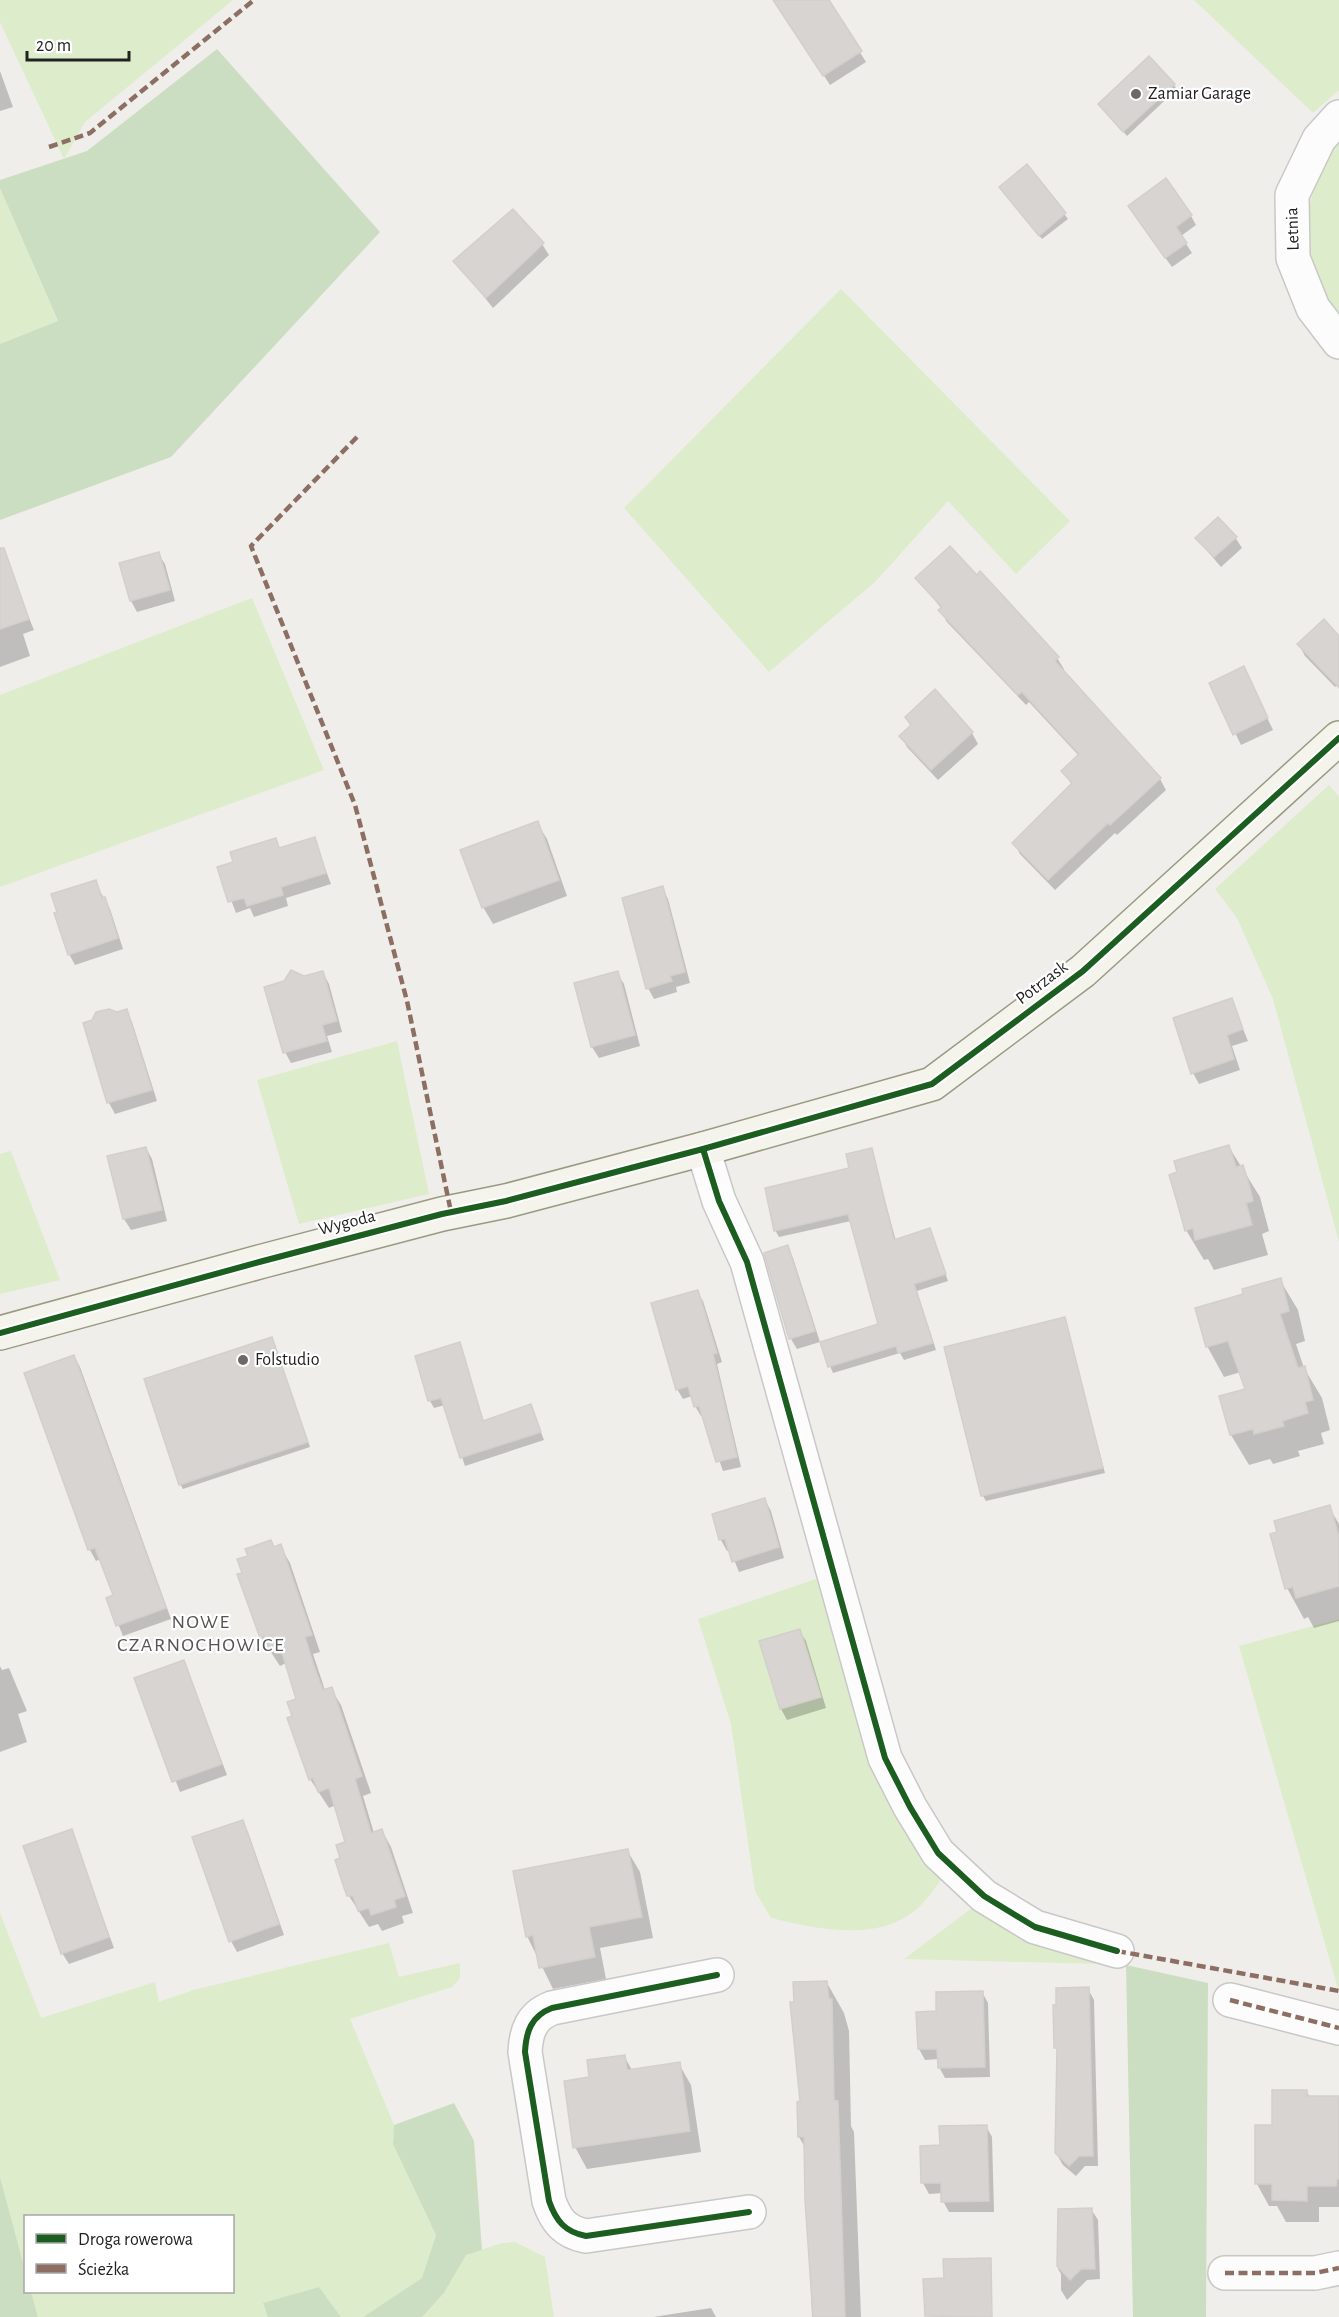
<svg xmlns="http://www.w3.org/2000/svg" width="1339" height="2317" viewBox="0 0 1339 2317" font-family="'Alegreya Sans',sans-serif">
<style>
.grass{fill:#ddeccb}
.forest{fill:#cbdec1}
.shadow{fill:#0003}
.building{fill:#d7d4d2;stroke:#d3d0cc;stroke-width:1.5}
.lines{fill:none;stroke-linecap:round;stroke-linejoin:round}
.street-casing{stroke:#c9c8c7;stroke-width:36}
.secondary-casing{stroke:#999a82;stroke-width:36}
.street{stroke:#fdfcfc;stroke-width:33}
.secondary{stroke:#f4f4ed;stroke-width:33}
.quiet{stroke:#8d6e63;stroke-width:4.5;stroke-dasharray:9 4.5;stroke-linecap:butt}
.cycleway-casing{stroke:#fff;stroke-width:10}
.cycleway{stroke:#1b5e20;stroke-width:6}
.poi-dot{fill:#6a6968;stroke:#fff;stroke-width:2}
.labels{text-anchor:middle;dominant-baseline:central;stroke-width:4.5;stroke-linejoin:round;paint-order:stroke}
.poi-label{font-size:18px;fill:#222;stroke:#fff;text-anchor:start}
.street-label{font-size:18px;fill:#222;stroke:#fff}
.neighbourhood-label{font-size:20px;letter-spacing:1.5px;fill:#555;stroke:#fff}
</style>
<rect width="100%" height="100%" fill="#f0eeeb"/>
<g class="grass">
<path d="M0,0H233L85,122L64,159L0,22Z"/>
<path d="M1194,0H1339V90L1313,113Z"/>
<path d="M1339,136V321L1322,298L1304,224L1324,155Z"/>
<path d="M0,188L58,322L0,344Z"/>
<path d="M841,289L1070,521L1016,574L948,501L876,581L769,672L624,508Z"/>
<path d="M252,598L324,770L0,887V695Z"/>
<path d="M1329,785L1339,797V1242L1273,999L1237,918L1215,889Z"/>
<path d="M397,1041L429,1194L299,1224L257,1080Z"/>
<path d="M11,1151L60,1280L0,1294V1154Z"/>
<path d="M816,1579L880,1764L942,1879C934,1888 927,1900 918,1908C879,1943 817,1929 771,1918L755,1891L731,1724L698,1619Z"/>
<path d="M1339,1619V1992L1239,1646Z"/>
<path d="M972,1908L1021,1934L1101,1958L1102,1964L904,1959Z"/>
<path d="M0,1913L41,2018L155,1982L159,2002L193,1990L389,1943L399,1977L460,1963V1978L452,1987L350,2019L394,2125L393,2144L436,2235L422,2278L363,2317H341L319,2287L263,2303L268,2317H38L31,2292H232V2216H26L25,2270L0,2177Z"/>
<path d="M515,2242L545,2257L554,2317H422L444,2293L466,2255L502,2243Z"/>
</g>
<g class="forest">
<path d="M217,49L380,232L171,457L0,520V344L58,321L0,188V180L87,151Z"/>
<path d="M1126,1965L1208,1983L1206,2317H1133Z"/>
<path d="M454,2103L474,2141L482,2250L466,2255L444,2293L422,2317H363L422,2278L436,2235L393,2144L394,2125Z"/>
<path d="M0,2177L25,2270L26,2292H31L38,2317H0Z"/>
<path d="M319,2287L341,2317H268L263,2303Z"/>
</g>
<g class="shadow">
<path d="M787,0H827L866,62L830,85L784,15Z"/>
<path d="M0,71L13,107L0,111Z"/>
<path d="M1174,85L1177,89L1127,136L1100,104Z"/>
<path d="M1027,166L1068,219L1042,239L1004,192Z"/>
<path d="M1135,216H1191L1196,225L1181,236L1192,253L1172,267Z"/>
<path d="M542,244L549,255L493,308L455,261Z"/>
<path d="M1235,537L1242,548L1221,567L1197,539Z"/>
<path d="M158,554L165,564L175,601L137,612L131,601Z"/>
<path d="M917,579L1057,658L1064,669L1062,671L1160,779L1166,790L1117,835L1115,833L1055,890L1020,854L1014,843L1072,785L1063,771L1079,756L1029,702L1026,705L946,621L942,609Z"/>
<path d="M20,596L34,630L23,634L30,656L0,667V603Z"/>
<path d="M1339,638V684L1335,687L1305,656L1299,645Z"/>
<path d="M1249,679L1273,730L1241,745L1211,683Z"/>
<path d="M972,733L978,744L938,780L907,747L901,736Z"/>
<path d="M537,823L547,839L567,896L493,924L483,907Z"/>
<path d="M314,839L331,884L286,898L288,906L254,917L250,908L236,913L219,868L235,863L275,840L281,849Z"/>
<path d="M95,882L110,909L123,949L75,965L69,954Z"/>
<path d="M662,888L668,899L690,983L676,987L677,992L654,999L648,988Z"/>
<path d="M323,973L329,984L342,1032L327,1036L332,1052L291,1063L285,1052L303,978Z"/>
<path d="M617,973L624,984L640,1046L599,1058L592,1047L576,984Z"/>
<path d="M1231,1000L1248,1041L1232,1046L1240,1070L1199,1084L1193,1073Z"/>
<path d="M126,1011L132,1022L157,1101L115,1114L109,1103L85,1024Z"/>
<path d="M1229,1147L1260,1197L1269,1231L1262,1234L1268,1255L1214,1270L1208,1259L1204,1260L1186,1230Z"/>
<path d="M146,1148L152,1159L167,1221L131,1230L124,1219L109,1157Z"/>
<path d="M871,1149L896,1241L930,1229L948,1281L917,1291L936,1350L904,1360L900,1353L833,1373L830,1366L880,1325L851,1221L779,1237L775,1230Z"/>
<path d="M787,1247L793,1258L820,1342L797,1349L791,1339L765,1254Z"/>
<path d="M1280,1280L1298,1310L1305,1341L1296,1344L1304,1368L1322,1398L1330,1430L1321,1433L1324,1444L1298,1451L1300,1456L1273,1464L1270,1459L1249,1465L1231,1435L1221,1397L1247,1390L1241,1372L1224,1377L1207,1346L1245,1295Z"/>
<path d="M697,1292L703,1301L722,1362L717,1364L741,1467L723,1471L703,1415L701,1416L695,1406L692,1396L683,1399L677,1389Z"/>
<path d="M1064,1319L1105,1473L986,1501L983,1496Z"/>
<path d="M272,1339L310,1447L183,1489L180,1484Z"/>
<path d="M459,1344L484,1422L531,1406L544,1440L465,1466L445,1405L434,1408L430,1401Z"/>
<path d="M74,1356L80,1367L171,1619L123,1636L108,1599L115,1596L101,1559L96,1561L90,1550L26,1374Z"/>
<path d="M765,1500L771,1511L784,1558L739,1572L730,1550L727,1551L721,1540L714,1515Z"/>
<path d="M1329,1507L1339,1524V1621L1314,1628L1308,1617L1304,1619L1287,1588Z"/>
<path d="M280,1546L290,1563L320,1652L313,1654L322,1681L325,1691L331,1689L341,1705L371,1793L363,1796L374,1833L382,1831L391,1847L413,1913L402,1916L404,1923L382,1931L378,1924L369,1927L349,1896L341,1859L347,1843L336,1805L329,1808L310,1779L294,1717L298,1700L286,1663L280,1666L261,1637L274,1548Z"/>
<path d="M799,1630L806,1641L826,1708L787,1720L781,1709L761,1642Z"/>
<path d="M184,1662L227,1775L180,1792L136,1679Z"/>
<path d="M0,1666L2,1670L9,1668L27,1711L18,1714L27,1742L0,1752Z"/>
<path d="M242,1821L248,1832L284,1935L237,1952L231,1941Z"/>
<path d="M71,1831L114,1948L69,1964L62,1953Z"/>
<path d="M627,1850L640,1872L653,1938L600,1948L606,1979L553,1989L527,1936Z"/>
<path d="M827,1983L844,2013L849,2031L851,2126L854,2132L861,2317H812L806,2149L799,2137L798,2103H802L795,2003Z"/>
<path d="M1088,1989L1094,2000L1098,2166H1085L1076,2176L1063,2165L1056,2153L1058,2053L1056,2048Z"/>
<path d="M982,1992L988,2003L990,2077L945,2078L939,2067V2059L925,2060L919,2049L938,2013Z"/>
<path d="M624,2056L632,2070L679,2064L691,2085L701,2152L587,2169L575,2147L591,2078Z"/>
<path d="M1306,2091L1310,2097H1339V2207H1319V2222H1286L1277,2206H1269L1257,2184L1273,2126Z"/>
<path d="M986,2126L992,2137L994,2212H949L943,2201V2193L929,2194L923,2183L941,2147Z"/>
<path d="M1091,2209L1098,2220L1100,2279L1087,2280L1067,2300L1061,2290V2274L1058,2269L1059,2210Z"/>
<path d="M711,2308L716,2317H653Z"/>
</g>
<g class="building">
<path d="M773,0H829L862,51L823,76Z"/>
<path d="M1149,56L1175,84L1123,132L1098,104Z"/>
<path d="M1027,164L1066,213L1039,236L999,187Z"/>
<path d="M1166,178L1192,215L1176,227L1187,243L1165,258L1128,206Z"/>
<path d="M513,209L544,243L486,298L453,261Z"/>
<path d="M1218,517L1237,537L1214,557L1195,538Z"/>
<path d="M950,546L977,575L980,571L1006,599L1059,657L1055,661L1161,778L1110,825L1108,823L1048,880L1012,843L1072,783L1061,771L1079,754L1022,692L1018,695L938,610L942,607L915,578Z"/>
<path d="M0,548H4L29,619L0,629Z"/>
<path d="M159,552L170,590L130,601L119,563Z"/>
<path d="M1324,619L1339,636V688L1297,644Z"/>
<path d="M1244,666L1268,718L1233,735L1209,683Z"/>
<path d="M935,689L973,732L931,770L899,736L911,725L905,717Z"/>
<path d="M538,821L559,880L482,908L460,850Z"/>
<path d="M315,837L326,873L281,887L283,895L247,906L244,898L228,902L217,867L233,862L230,852L276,838L279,848Z"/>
<path d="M96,880L102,898L105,897L118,938L68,955L54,913L57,912L51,894Z"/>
<path d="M663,886L685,972L670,976L672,981L646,989L622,898Z"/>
<path d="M291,970L304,976L323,971L337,1021L322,1025L327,1041L283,1053L264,987L284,981Z"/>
<path d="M618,971L635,1035L591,1047L574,983Z"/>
<path d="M1232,998L1243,1029L1227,1035L1234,1059L1191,1074L1173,1018Z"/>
<path d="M109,1009L117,1012L127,1009L152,1090L107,1103L83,1023L92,1020L96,1012Z"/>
<path d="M1229,1145L1236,1167L1243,1165L1249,1184L1253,1201L1246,1203L1252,1225L1195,1240L1193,1228L1185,1231L1177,1202L1169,1175L1177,1172L1174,1161Z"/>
<path d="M146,1147L162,1210L123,1219L107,1156Z"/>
<path d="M872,1148L894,1240L930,1228L946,1274L914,1284L933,1343L898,1353L896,1346L828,1367L820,1342L878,1324L848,1214L774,1231L765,1188L849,1168L846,1154Z"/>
<path d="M788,1245L815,1331L789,1339L764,1253Z"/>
<path d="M1281,1278L1289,1311L1280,1314L1298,1368L1305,1366L1313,1400L1305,1402L1308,1413L1282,1421L1284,1426L1254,1434L1253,1429L1230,1435L1219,1396L1245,1389L1228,1341L1206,1347L1195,1308L1243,1294L1242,1289Z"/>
<path d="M698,1290L717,1353L713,1354L737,1457L716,1462L699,1406L694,1407L688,1386L676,1390L651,1303Z"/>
<path d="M1065,1317L1103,1468L981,1496L944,1347Z"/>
<path d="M272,1337L308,1442L179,1485L144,1379Z"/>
<path d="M460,1342L483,1421L531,1404L541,1432L460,1458L441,1398L428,1401L415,1356Z"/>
<path d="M74,1355L166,1608L116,1626L106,1598L113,1595L95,1548L88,1550L24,1373Z"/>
<path d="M765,1498L779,1547L732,1562L725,1539L719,1540L712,1514Z"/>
<path d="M1330,1505L1339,1537V1586L1296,1598L1293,1587L1285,1589L1270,1534L1277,1532L1274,1521Z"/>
<path d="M271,1540L274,1547L281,1544L312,1635L305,1637L313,1663L323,1690L332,1687L362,1776L355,1779L371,1833L382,1829L405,1896L394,1900L396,1907L371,1915L369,1908L358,1911L353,1896H347L343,1885L335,1860L340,1858L336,1845L345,1842L329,1788L318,1792L313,1778L309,1780L287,1718L292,1716L287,1702L296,1699L280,1646L269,1650L264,1636L260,1638L237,1574L242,1573L237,1559L248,1556L245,1549Z"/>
<path d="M800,1629L821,1697L780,1709L759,1641Z"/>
<path d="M184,1660L222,1764L172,1782L134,1678Z"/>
<path d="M243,1820L279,1924L229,1942L192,1837Z"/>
<path d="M72,1829L109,1937L61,1954L23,1846Z"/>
<path d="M628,1849L642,1917L589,1927L595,1957L539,1968L533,1935L526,1937L513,1871Z"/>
<path d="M827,1981L829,1999H832L834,2100L838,2101L845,2317H813L805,2200L804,2137H798L797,2102L800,2101L790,2002H794L793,1982Z"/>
<path d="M1089,1987L1093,2156H1079L1069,2166L1055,2153L1057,2048H1054L1053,2005H1056V1988Z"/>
<path d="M983,1991L985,2067L938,2068L937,2049H918L916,2012L936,2011V1992Z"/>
<path d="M625,2055L627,2070L680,2062L690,2131L573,2148L564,2081L589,2077L587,2060Z"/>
<path d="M1272,2090H1307V2096H1339V2179H1337L1336,2186H1307V2201L1272,2200V2184H1255V2125H1272Z"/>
<path d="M987,2125L989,2201L941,2202V2183H921L920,2146L940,2145L939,2126Z"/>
<path d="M1092,2208L1095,2269H1081L1070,2280L1057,2266L1058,2209Z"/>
<path d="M991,2258L992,2317L925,2316L923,2279L944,2278L943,2259Z"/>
</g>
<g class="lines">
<g class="street-casing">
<g id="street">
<path d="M1339,117L1319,139L1292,195L1293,258L1313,308L1339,342"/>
<path d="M703,1149L719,1201L747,1262L885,1758L910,1807L938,1853L984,1896L1035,1927L1117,1951"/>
<path d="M717,1975L552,2008C531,2016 526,2032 525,2052L549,2201C556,2221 565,2232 586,2236L749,2212"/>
<path d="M1230,2000L1339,2028"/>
<path d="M1225,2273H1315L1339,2268"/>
</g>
</g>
<g class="secondary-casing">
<path id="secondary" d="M0,1333L263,1261L442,1214L506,1201L703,1149L932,1084L1083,971L1339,738"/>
</g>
<use href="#street" class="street"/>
<use href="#secondary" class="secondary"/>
<g class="quiet">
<path d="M49,147L90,133L254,0"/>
<path d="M357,437L251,546L355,805L407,1001L451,1212"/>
<path d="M1117,1951L1339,1991"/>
<path d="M1230,2000L1339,2028"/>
<path d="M1225,2273H1315L1339,2268"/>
</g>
<g class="cycleway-casing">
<g id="cycleway">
<path d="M703,1149L719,1201L747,1262L885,1758L910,1807L938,1853L984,1896L1035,1927L1117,1951"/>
<path d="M0,1333L263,1261L442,1214L506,1201L703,1149L932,1084L1083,971L1339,738"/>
<path d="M717,1975L552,2008C531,2016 526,2032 525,2052L549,2201C556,2221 565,2232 586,2236L749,2212"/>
</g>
</g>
<use href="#cycleway" class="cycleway"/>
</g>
<g class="poi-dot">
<circle cx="1136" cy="94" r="6"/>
<circle cx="243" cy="1360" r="6"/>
</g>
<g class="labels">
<g class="poi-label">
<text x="1148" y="94">Zamiar Garage</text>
<text x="255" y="1360">Folstudio</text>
</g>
<g class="street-label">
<text transform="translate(1293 229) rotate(-92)">Letnia</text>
<text transform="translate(1042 983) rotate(-37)">Potrzask</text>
<text transform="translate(347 1223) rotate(-14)">Wygoda</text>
</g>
<g class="neighbourhood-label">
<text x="201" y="1622">NOWE<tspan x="201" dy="23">CZARNOCHOWICE</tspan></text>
</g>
</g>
<rect x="24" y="2215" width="210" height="78" fill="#ffffff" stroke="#a7a7a7" stroke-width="1.5"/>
<rect x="36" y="2234" width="30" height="9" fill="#1b5e20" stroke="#a7a7a7" stroke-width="1.5"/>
<text x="78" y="2245" font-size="18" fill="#222222">Droga rowerowa</text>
<rect x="36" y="2264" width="30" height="9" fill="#8d6e63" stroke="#a7a7a7" stroke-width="1.5"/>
<text x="78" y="2275" font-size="18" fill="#222222">Ścieżka</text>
<path d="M27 51v9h102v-9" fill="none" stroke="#222222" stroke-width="3"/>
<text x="36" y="51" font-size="18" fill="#222222" stroke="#ffffff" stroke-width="4.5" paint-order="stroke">20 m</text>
</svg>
